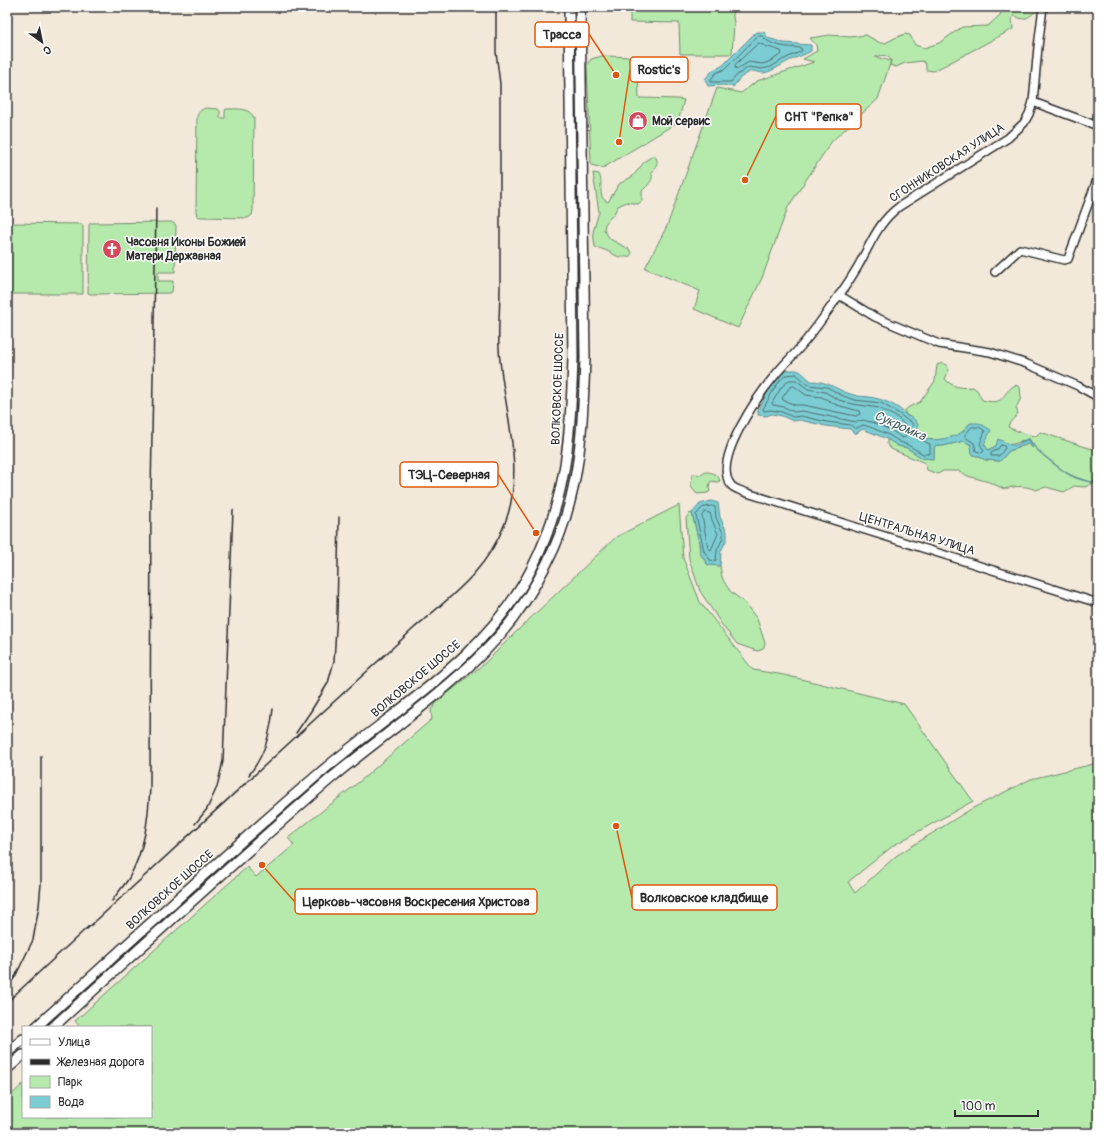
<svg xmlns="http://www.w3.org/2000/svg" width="1105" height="1140" viewBox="0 0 1105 1140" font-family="Pangolin,sans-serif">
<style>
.green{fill:#b6eaac;stroke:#708a6c}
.water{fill:#7ccdd3;stroke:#5c8c90}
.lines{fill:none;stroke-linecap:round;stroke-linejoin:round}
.shore{stroke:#4b6c6e;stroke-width:1}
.stream{stroke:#5c8c90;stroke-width:1.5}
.street-casing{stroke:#2b2b2b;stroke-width:10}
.secondary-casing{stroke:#2b2b2b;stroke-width:12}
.street{stroke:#fff;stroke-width:7}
.secondary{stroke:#fff;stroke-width:9}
.rail{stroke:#2b2b2b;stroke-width:1.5}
.labels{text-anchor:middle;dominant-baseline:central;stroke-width:3;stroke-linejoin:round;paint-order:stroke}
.poi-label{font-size:12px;font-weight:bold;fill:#2b2b2b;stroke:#fff;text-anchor:start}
.street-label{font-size:12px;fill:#2b2b2b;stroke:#fff}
.water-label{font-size:13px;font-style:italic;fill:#435c5d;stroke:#fff}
.leader{fill:none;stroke:#df570e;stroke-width:1.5}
.callout-dot{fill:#df570e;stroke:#fff;stroke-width:1.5}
.callout{fill:#fff;stroke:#df570e;stroke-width:1.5}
.callout-label{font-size:13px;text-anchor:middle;font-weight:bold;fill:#2b2b2b}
</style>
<rect width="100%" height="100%" fill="#f2e9db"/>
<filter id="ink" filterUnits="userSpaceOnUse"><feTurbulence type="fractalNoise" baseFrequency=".025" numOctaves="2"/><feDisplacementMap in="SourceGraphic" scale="8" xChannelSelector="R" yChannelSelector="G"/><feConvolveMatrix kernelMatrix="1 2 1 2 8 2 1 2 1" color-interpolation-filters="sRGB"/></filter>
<g filter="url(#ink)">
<g class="green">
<path d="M630,7H732L734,24L732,54H680L679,23L630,22Z"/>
<path d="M1000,7H1037C1035,14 1030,16 1024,19L1019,18L1014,15L1012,19L1013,29L934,71L926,70V65L923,61L905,63L896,67L890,65L891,60C886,54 882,55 875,57L891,61L878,99L832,141L788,207L762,278L738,328L694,309L700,291L645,268L667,226L717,88L741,93L757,81L814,62L803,59L817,51L816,45L810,38L830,35L850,37L866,35L880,43H885L895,38L905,34L910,35L915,45L924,48L939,43L962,27L988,26L1000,15L1002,10Z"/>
<path d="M602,56L636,57L638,65L639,98L678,99L684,100L678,122L603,168L591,165L587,65L591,59Z"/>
<path d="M206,108L218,109L220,111V118H225V111L226,109C237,109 249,107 254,118L253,210L252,215L248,218L201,217L197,216L196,211L197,117C198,112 200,110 206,108Z"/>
<path d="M654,155C660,163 656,164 653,171C650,177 653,172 652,178C651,183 646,187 642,191V201L638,204L627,202L622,204L617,207L615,212L605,224L604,230L610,239L629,249L632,253L629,257H619L605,250L595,247L593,232L599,212L593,173L599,174C604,183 596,197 608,202L619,184L633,176L645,161Z"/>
<path d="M171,222L175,224L176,226L175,272H158V281H173L172,292L170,293L90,294L88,293L89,225L90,223Z"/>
<path d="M7,223L82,224L83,225V294H7Z"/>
<path d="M942,363L947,365L949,370L945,379C953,388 962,388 973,387L977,390L982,400C1007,406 999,395 1015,385L1020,387L1021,398L1016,408L1018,413C1015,419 1010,420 1008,427C1014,430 1029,436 1036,436L1040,432L1098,451V481L1085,487L1074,486L1064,492L1046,487L1036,490C1025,485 1015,486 1004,489L989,482L968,476L959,471H943L938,474L927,470L925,463L891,449L887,444V439L898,446L907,448L923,458L934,459V448L936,445L943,446L964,441L971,445L972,454L986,460L1000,461L1009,451L1028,444L1033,447L1022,440C1012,447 1009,444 999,440L996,446L988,450L970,423C967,427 964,430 961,433C953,438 935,442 926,438C922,436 919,433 913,431L907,416L904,411L909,407L920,402L935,381L937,365Z"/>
<path d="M706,472C712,472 718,474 720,481L717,482L712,481L710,482L709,488L710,491L708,493L697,494L691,487L692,475L695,474L700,475Z"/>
<path d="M679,505L683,558L700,602L753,670L784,675L904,704L973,801L894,845L848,882L855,893L896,856L971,809L1031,779L1098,763V1129L1094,1133H7V1099L23,1084V1117H151V1027H80L75,1021L247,867L256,877L294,845L288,838L359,782L432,719L431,710L437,702L485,663L518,630L616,537Z"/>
<path d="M692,513L699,542L700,553L707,564L720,566L722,577L724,582L731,592L744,602L757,619L765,643L764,647L761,650L757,651L737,644L722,625L700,591L689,559L686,518L689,514Z"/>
</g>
<g class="water">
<path d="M756,32H764L768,38L784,43L811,45V51C805,55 799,56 793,59C783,63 774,71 764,73C760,73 755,71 751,71L740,78L733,87L723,85L708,86L705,79L713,70L722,66Z"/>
<path d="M787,370H797L801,372L811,381C830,381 837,391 854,395C859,397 864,396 869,397C883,399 898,405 907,416L912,417L918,424L917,428L913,431C918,433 922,437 927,439C934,442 955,437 961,433C964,430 967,427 970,423H979L991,430L984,444L988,450L996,446L998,439C1003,441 1010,446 1016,445C1020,444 1023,440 1029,439L1033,448L1028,444L1009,451L1000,461L986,460L972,454L971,445L964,441L943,446L936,445L934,448V459L922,458L907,448L898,446L887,439L863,429L855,434L850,429L826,426L800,420L793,421L782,416L772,414L766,416L758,415V410C766,396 773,378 787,370Z"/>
<path d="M711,501L718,503L720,517L727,532V539L721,551L720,566L708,565L700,553L699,542L692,513L700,504Z"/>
</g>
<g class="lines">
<g class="shore">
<path d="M758,36H762C771,47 788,47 801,48L802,51L782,60L771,67L762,69L749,67L737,75L731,82H711V79L716,73L725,69Z"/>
<path d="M759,43L765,46L781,51L782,54L769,62L762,64L749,62L737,69L735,68V65Z"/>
<path d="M796,374L809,385L827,387L841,395L854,400L881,403L901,415L905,419L910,421L912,423L913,425L910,430L911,433C916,438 924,441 930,444V454H923L908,445L900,442L889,435L870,427L863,425L855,429L851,425L827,422L801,416L793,417L782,412L771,410L764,411L763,409C768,401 778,378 787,375C789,374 793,375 796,374Z"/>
<path d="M789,380H796L808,389L825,392L839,400L853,404L879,408L898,418L905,425L906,437L902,438L891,430L871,422L863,420L856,422L802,411L794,412L784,407L773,405L772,403L781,388Z"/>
<path d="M794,386L806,395L822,397L837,405L859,411L860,414L856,416L803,405H795L783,400L782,398L790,387Z"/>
<path d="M972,427H979L985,431L980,444L984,451L982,453L976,451L974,443L965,437V435Z"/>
<path d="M1001,445L1004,446L1005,448L999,456H991V453L998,449Z"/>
<path d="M712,506L715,507L716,518L723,533V538L717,550L716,560L715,561L710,560L704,551L696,515L702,508Z"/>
<path d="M705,512L710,513L712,520L718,534L711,550L708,548L702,516Z"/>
</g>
<path class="stream" d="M1020,442L1029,439C1034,448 1040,453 1048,459C1066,474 1075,480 1098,483"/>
<g class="street-casing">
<g id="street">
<path d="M1043,7L1038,47L1033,102L1029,114L1024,123L1008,138L900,206C877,223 871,244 857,268C851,278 844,289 837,298C826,314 815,330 802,345C794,355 784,364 776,374C760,393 711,461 731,485C734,489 740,490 744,492L1098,603"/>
<path d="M1033,102L1098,126"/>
<path d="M995,272L1020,249L1064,260L1068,259L1098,177"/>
<path d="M839,295L875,317L939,344L990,352L1027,364L1078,386L1098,397"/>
</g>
</g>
<g class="secondary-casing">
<g id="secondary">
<path d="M36,1027C130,942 224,855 321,772C395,709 487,657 532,568C567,500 571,432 573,358L569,7"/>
<path d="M53,1027C145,944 236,860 330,779C382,736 438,698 485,651C510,626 531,595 547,563C580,500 583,427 585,358L580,7"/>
<path d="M7,1053L23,1039"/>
<path d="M7,1069L23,1055"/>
</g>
</g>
<use href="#street" class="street"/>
<use href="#secondary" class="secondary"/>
<g class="rail">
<path d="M296,733L311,711L328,683L334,661L337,613L339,517"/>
<path d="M249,775C265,754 270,735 273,709"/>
<path d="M195,824L207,809L217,787L223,761L233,510"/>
<path d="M112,901C117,893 124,886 129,878C145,849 148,821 150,788L151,493L156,208"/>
<path d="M87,929L413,629C450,597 487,571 505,523C523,477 509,425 502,377C501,367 499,357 499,347C498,327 500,307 500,287C500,219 500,152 500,84L496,52V7"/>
<path d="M7,988L15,977L33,940L39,906L41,884V756"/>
<path d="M7,1002L89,926"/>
</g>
</g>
</g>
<defs>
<g id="shop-disc" transform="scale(1)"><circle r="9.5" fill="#d1495b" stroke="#fff"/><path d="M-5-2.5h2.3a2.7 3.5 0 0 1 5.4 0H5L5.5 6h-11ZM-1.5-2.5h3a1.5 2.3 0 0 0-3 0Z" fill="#fff"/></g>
<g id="church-disc" transform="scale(1)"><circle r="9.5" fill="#d1495b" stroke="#fff"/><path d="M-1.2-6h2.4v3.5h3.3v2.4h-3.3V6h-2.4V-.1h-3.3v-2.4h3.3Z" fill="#fff"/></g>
</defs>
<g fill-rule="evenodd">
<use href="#shop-disc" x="638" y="121"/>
<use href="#church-disc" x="112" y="249"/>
</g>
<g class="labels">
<g class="poi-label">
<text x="652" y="121">Мой сервис</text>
<text x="126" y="242">Часовня Иконы Божией<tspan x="126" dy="14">Матери Державная</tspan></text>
</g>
<g class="street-label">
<text transform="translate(947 163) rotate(-33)">СГОННИКОВСКАЯ УЛИЦА</text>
<text transform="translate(558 389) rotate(-88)">ВОЛКОВСКОЕ ШОССЕ</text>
<text transform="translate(917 534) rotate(17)">ЦЕНТРАЛЬНАЯ УЛИЦА</text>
<text transform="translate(416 679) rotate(-40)">ВОЛКОВСКОЕ ШОССЕ</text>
<text transform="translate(170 890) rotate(-42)">ВОЛКОВСКОЕ ШОССЕ</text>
</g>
<g class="water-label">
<text transform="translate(900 426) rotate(24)">Сукромка</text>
</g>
</g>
<path class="leader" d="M616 75L589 34M619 142L630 70M745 180L776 116M536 533L498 474M616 826L632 898M262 865L295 902"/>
<g class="callout-dot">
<circle cx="616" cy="75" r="4"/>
<circle cx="619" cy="142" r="4"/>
<circle cx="745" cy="180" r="4"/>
<circle cx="536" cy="533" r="4"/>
<circle cx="616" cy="826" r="4"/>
<circle cx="262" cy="865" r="4"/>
</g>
<g class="callout">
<rect x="535" y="22" width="54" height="25" rx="4"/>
<rect x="630" y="57" width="58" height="25" rx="4"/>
<rect x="776" y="104" width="85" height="25" rx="4"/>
<rect x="400" y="462" width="98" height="25" rx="4"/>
<rect x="632" y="885" width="145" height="25" rx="4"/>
<rect x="295" y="889" width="242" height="25" rx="4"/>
</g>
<g class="callout-label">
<text x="562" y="39">Трасса</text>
<text x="659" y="74">Rostic's</text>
<text x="819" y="121">СНТ "Репка"</text>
<text x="449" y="479">ТЭЦ-Северная</text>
<text x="704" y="902">Волковское кладбище</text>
<text x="416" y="906">Церковь-часовня Воскресения Христова</text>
</g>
<rect width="1105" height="1140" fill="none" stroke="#fff" stroke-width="24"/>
<rect x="12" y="12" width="1081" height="1116" fill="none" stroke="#2b2b2b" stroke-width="1.5" filter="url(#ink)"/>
<rect x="22" y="1026" width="130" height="92" fill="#ffffff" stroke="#aaaaaa"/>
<rect x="30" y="1039" width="20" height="6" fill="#ffffff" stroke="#aaaaaa"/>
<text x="58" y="1046" font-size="12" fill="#2b2b2b">Улица</text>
<rect x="30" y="1059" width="20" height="6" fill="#2b2b2b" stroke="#aaaaaa"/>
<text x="58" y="1066" font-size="12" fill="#2b2b2b">Железная дорога</text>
<rect x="30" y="1076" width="20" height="12" fill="#b6eaac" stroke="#aaaaaa"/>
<text x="58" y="1086" font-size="12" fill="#2b2b2b">Парк</text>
<rect x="30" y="1096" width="20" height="12" fill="#7ccdd3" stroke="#aaaaaa"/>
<text x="58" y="1106" font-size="12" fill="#2b2b2b">Вода</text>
<g transform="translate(42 42) rotate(147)" stroke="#ffffff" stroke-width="3" paint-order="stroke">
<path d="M0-3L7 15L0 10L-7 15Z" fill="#2b2b2b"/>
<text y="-6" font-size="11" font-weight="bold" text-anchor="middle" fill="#2b2b2b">С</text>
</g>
<path d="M955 1110v6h83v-6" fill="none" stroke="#2b2b2b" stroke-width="2"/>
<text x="961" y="1110" font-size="12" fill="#2b2b2b" stroke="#ffffff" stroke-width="3" paint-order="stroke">100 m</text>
</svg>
